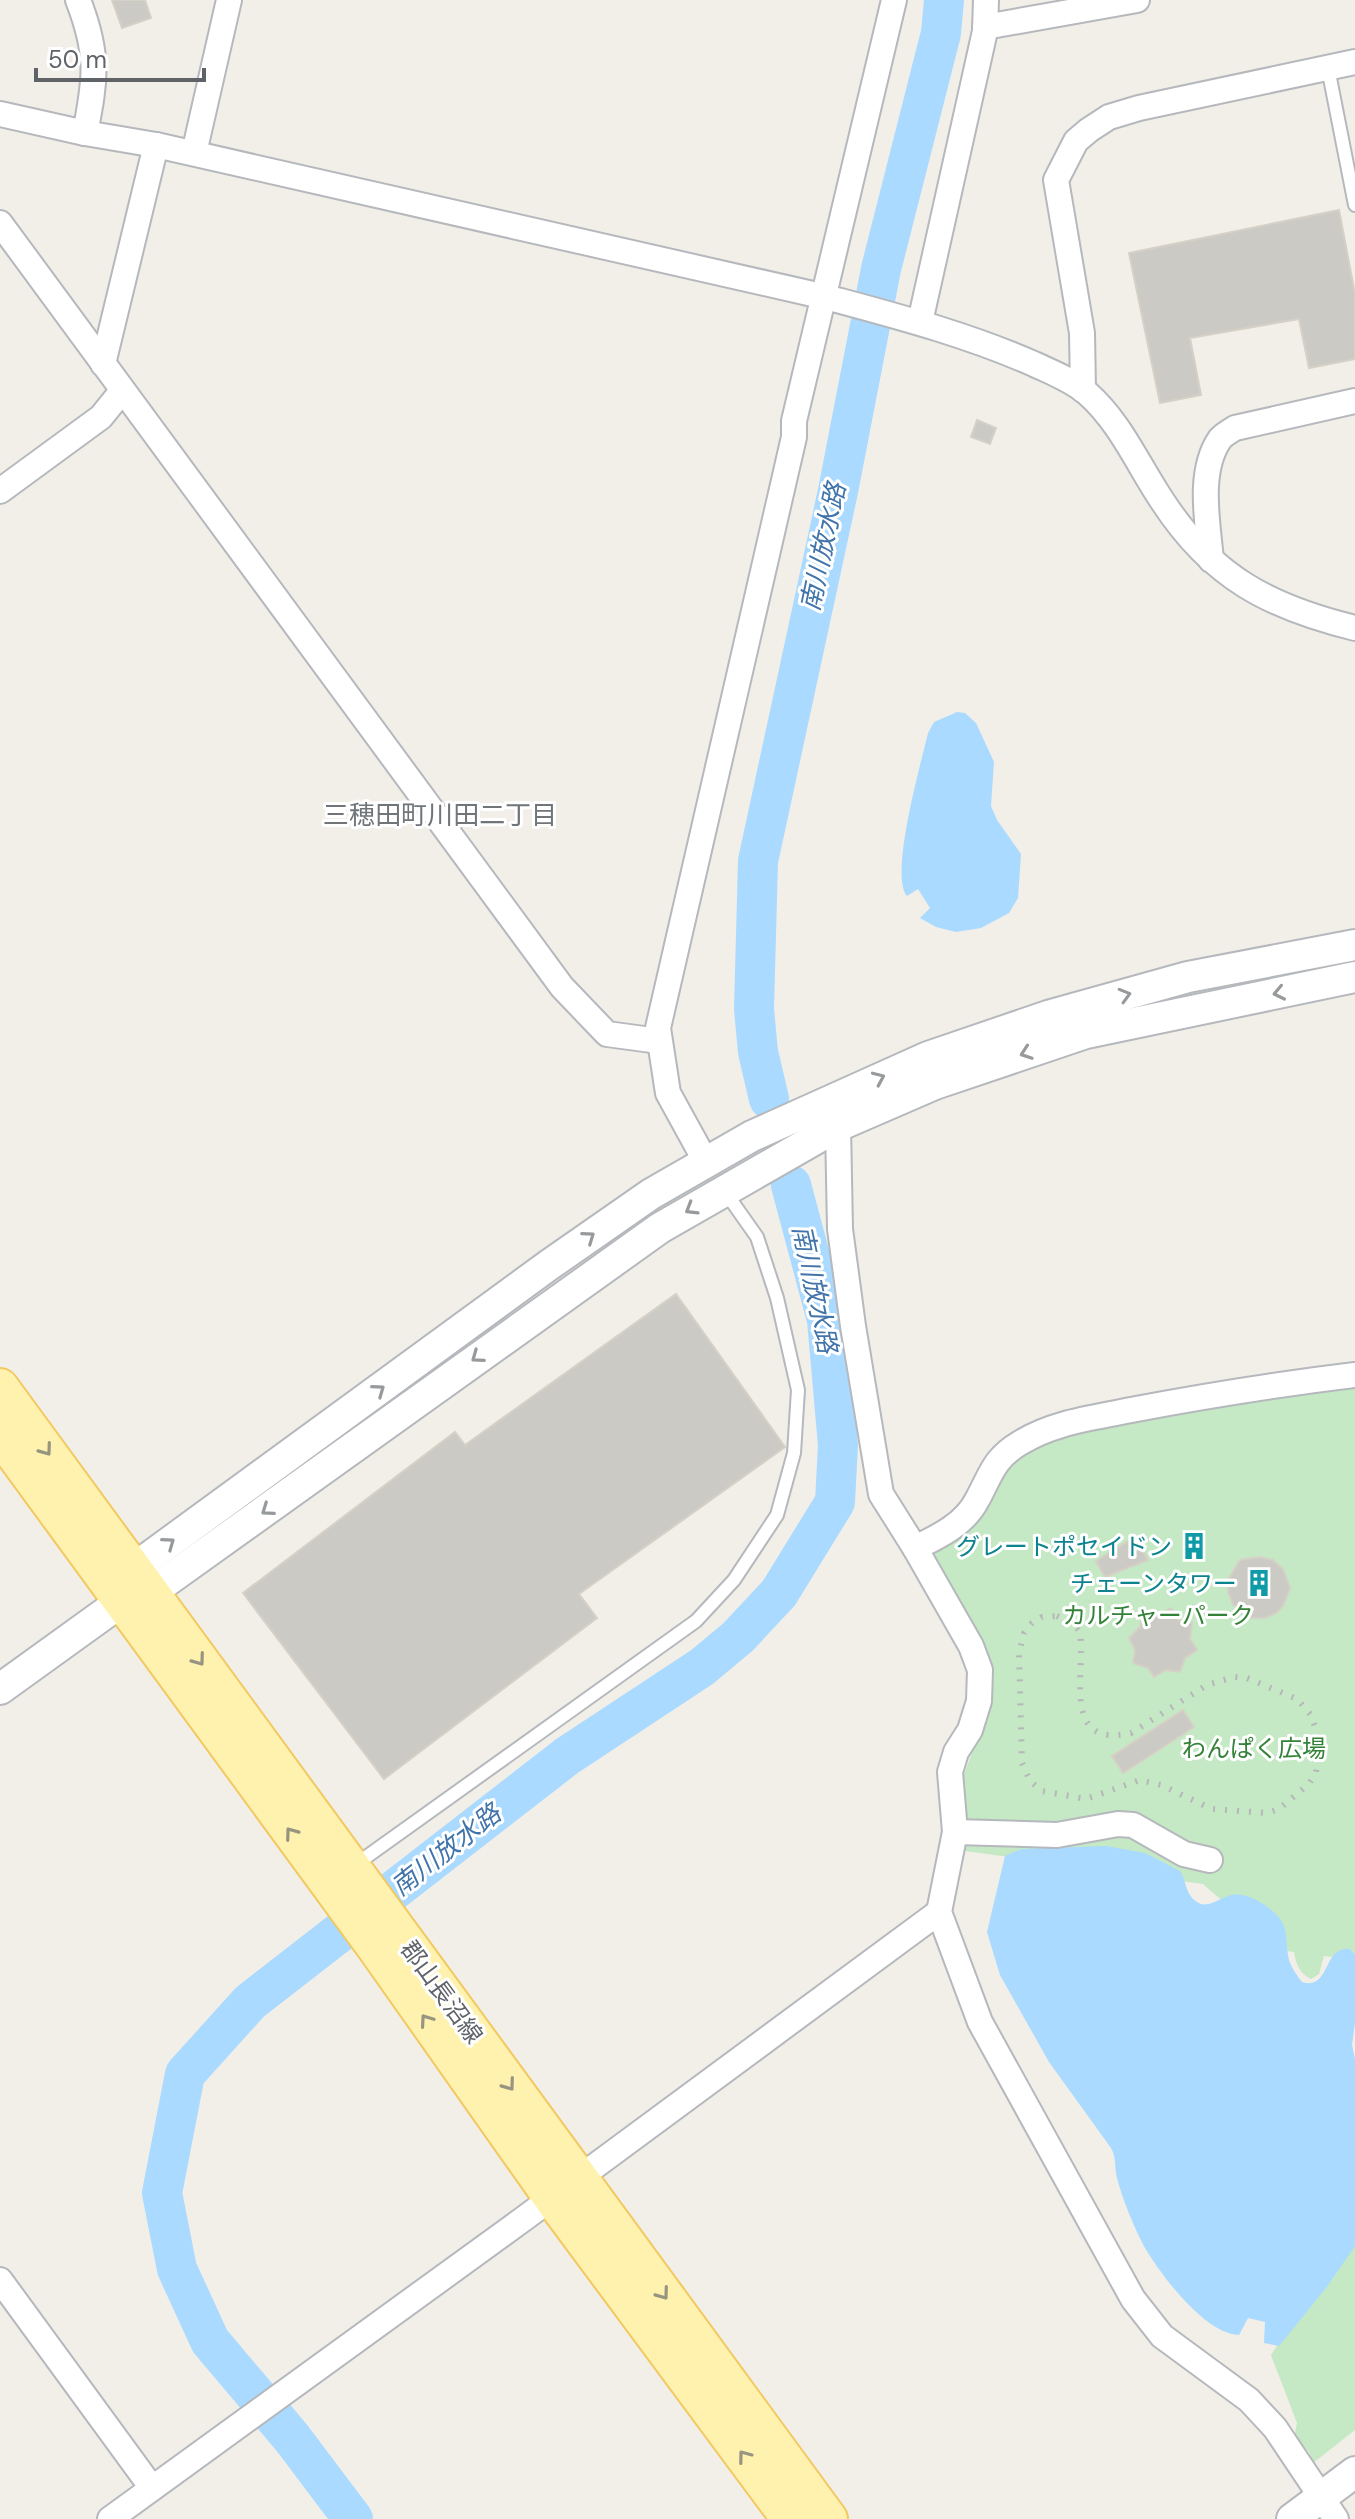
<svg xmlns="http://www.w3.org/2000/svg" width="1355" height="2519" viewBox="0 0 1355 2519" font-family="'DM Sans','Noto Sans JP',sans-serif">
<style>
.green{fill:#c5e8c5}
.water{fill:#aadaff}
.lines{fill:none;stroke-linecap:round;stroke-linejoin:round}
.river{stroke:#aadaff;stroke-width:40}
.building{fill:#cccac5;stroke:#d6d1c6;stroke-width:2}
.service-casing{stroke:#b5b8bc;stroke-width:16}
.minor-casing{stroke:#b5b8bc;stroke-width:28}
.tertiary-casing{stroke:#b5b8bc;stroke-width:34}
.primary-casing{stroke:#f2c960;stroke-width:40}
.service{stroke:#fff;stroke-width:12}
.minor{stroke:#fff;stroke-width:24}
.tertiary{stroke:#fff;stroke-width:30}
.primary{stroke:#fff2af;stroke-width:36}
.rail{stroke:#b6b7b8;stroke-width:6;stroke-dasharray:2 10;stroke-linecap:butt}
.oneway{stroke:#979a9d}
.oneway2{stroke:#979581}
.labels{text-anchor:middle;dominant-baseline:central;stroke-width:6;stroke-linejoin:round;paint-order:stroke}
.culture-label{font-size:24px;fill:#0d838f;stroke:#fff;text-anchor:end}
.park-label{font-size:24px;fill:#348238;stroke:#fff}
.street-label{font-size:24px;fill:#5f6368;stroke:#fff}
.water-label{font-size:26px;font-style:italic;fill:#4174aa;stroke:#fff}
.neighbourhood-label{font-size:26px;fill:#70757a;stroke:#fff}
</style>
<rect width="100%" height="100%" fill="#f1efe8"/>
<g class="green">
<path d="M1355,1381V1967L1353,1960L1324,1956L1319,1974L1311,1979C1299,1973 1296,1964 1294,1952L1279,1950L1203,1884L965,1851L959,1788L984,1720L931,1555L973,1517L1004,1463L1068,1427Z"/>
<path d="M1355,2226V2430L1313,2463L1309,2452L1294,2438L1297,2423L1271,2355Z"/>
</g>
<g class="water">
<path d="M957,712L965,713L976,723L994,762L991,806L997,820L1021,854L1018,898L1009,913L981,928L956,932L936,927L920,918L930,908L918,889L907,896C889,876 921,763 928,733L934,722Z"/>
<path d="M1106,1846L1145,1853L1180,1871C1186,1880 1185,1891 1193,1899C1207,1912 1217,1898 1232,1895C1248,1892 1271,1907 1280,1919C1288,1929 1286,1944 1288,1955C1289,1965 1296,1974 1302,1982C1331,1991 1322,1946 1350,1949L1355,1955V2023L1352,2045L1355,2059V2246L1326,2288L1279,2346L1264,2343L1265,2322L1248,2318L1239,2335C1205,2334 1161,2275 1145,2248C1134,2227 1123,2201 1117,2178C1114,2167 1117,2159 1111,2148L1049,2062L1000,1975L987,1932L1005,1856L1021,1849Z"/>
</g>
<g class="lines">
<g class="river">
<path d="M769,1099L758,1052L754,1009L758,861L838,491L881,269L941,33L944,0"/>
<path d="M353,2519L292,2438L210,2341L177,2269L162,2193L185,2074L250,2002L567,1756L702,1667L738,1637L779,1593L835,1502L838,1445L827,1320L791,1185"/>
</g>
</g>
<g class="building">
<path d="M112,0H145L151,18L122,28Z"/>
<path d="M1339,210L1355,294V359L1309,368L1299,319L1190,338L1201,395L1160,403L1129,253Z"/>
<path d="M977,420L996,428L990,444L971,437Z"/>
<path d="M676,1294L785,1447L579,1594L597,1618L384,1779L243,1593L455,1432L465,1445Z"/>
<path d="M1135,1537L1148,1560L1105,1577L1096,1561Z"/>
<path d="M1260,1557L1273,1560L1283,1569L1290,1588L1283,1606L1276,1613L1265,1618H1252L1241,1613L1233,1604L1228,1592L1229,1578L1240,1560Z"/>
<path d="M1171,1608L1178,1620L1192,1623L1190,1639L1197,1650L1185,1658L1180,1672L1166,1670L1154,1677L1148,1668L1133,1663L1135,1650L1129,1638L1140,1627L1143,1613L1157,1616Z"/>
<path d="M1183,1710L1194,1727L1123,1773L1112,1756Z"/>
</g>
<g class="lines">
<g class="service-casing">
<g id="service">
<path d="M1328,68L1355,205"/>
<path d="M355,1865L696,1621L734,1580L777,1515L794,1453L798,1390L777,1298L757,1237L726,1193"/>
</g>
</g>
<g class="minor-casing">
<g id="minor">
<path d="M78,0C99,54 96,78 85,133"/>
<path d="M985,27L1137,0"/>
<path d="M0,114L85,133L156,145L826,297C896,316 966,334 1034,364C1051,372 1072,380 1087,393C1121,423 1138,465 1163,502C1212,577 1269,607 1355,628"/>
<path d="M194,153L229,0"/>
<path d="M0,223L562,987L607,1034L659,1041"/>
<path d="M920,322L985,31L986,0"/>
<path d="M103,364L156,145"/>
<path d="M1083,390L1082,333L1056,180L1076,141L1089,130L1109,117L1139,108L1355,62"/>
<path d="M0,491L101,417L122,391"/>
<path d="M1211,560C1208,524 1197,472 1220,439C1223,435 1230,431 1235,428L1355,401"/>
<path d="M838,1126L840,1229L853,1326L881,1494L915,1548C938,1537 965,1524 977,1500C991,1475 993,1459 1020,1443C1054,1422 1093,1418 1131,1410C1205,1396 1280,1384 1355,1375"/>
<path d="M707,1164L668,1093L658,1028L794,437V421L894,0"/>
<path d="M915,1548L971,1646L980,1670L979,1701L970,1730L956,1752L950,1772L955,1832L939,1912L980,2022L1133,2299L1162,2336L1249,2400L1275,2428L1336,2519"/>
<path d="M955,1832L1057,1835L1118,1824L1133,1825L1184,1854L1210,1860"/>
<path d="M0,2280L152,2488"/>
<path d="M110,2519L522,2220L939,1912"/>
</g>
</g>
<g class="tertiary-casing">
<g id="tertiary">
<path d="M127,1588L133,1569L549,1265L651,1194L752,1136L928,1057L1048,1016L1188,977L1355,945"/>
<path d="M0,1689L122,1601L150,1593L660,1228L838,1126L935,1084L1086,1033L1355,977"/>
<path d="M1292,2519L1355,2472"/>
</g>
</g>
<g class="primary-casing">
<g id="primary">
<path d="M0,1387L829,2519"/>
<path d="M0,1435L375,1947L552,2198L790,2519"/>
</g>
</g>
<use href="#service" class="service"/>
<use href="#minor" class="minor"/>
<use href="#tertiary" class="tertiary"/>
<use href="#primary" class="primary"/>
<path class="rail" d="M1057,1616L1074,1624L1080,1632C1086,1673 1060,1749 1131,1733L1207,1685L1234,1677L1247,1678L1297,1699L1311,1715L1321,1744L1316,1772L1309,1784L1279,1809L1267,1813L1212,1809L1161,1785L1140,1780L1086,1799L1042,1791L1030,1781L1022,1763L1019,1653L1024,1633L1032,1623L1042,1617Z"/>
</g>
<defs><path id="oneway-chevron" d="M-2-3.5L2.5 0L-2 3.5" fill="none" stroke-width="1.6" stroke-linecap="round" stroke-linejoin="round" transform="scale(2)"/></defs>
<g class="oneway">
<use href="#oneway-chevron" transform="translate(1279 993) rotate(168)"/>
<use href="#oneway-chevron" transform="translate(1125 995) rotate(-16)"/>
<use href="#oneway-chevron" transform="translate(1026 1053) rotate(161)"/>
<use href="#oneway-chevron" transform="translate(879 1078) rotate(-24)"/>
<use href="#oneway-chevron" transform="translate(691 1209) rotate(149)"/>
<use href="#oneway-chevron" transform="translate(589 1237) rotate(-35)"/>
<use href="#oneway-chevron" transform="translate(477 1357) rotate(144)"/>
<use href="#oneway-chevron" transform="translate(379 1390) rotate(-36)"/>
<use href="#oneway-chevron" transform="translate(267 1510) rotate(145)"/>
<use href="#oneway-chevron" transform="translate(169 1543) rotate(-36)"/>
</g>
<g class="oneway2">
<use href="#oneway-chevron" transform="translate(46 1450) rotate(54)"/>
<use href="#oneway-chevron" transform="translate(199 1660) rotate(54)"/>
<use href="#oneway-chevron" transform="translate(291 1833) rotate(-126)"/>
<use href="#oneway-chevron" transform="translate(426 2020) rotate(-125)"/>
<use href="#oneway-chevron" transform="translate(509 2085) rotate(54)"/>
<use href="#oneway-chevron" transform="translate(663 2294) rotate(54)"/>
<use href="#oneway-chevron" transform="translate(744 2456) rotate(-127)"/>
</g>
<defs>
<g id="building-bare" transform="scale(2.16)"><path d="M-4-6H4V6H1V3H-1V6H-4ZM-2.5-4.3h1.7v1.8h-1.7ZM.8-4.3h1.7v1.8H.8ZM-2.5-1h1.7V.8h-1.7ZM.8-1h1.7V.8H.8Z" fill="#0f9aa8" stroke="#fff" stroke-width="2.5" paint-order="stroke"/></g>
</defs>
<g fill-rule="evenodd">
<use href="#building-bare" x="1194" y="1546"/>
<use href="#building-bare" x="1259" y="1583"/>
</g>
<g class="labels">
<g class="culture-label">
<text x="1172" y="1546">グレートポセイドン</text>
<text x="1237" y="1583">チェーンタワー</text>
</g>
<g class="park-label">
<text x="1158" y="1615">カルチャーパーク</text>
<text x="1254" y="1748">わんぱく広場</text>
</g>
<g class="street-label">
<text transform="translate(442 1992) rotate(54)">郡山長沼線</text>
</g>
<g class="water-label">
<text transform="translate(823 547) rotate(-78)">南川放水路</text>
<text transform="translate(815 1289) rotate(78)">南川放水路</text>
<text transform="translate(446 1850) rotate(-38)">南川放水路</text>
</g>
<g class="neighbourhood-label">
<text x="440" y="815">三穂田町川田二丁目</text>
</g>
</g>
<path d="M36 68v12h168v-12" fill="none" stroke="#5f6368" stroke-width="4"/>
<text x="48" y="68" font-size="24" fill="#5f6368" stroke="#ffffff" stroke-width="6" paint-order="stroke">50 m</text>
</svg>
